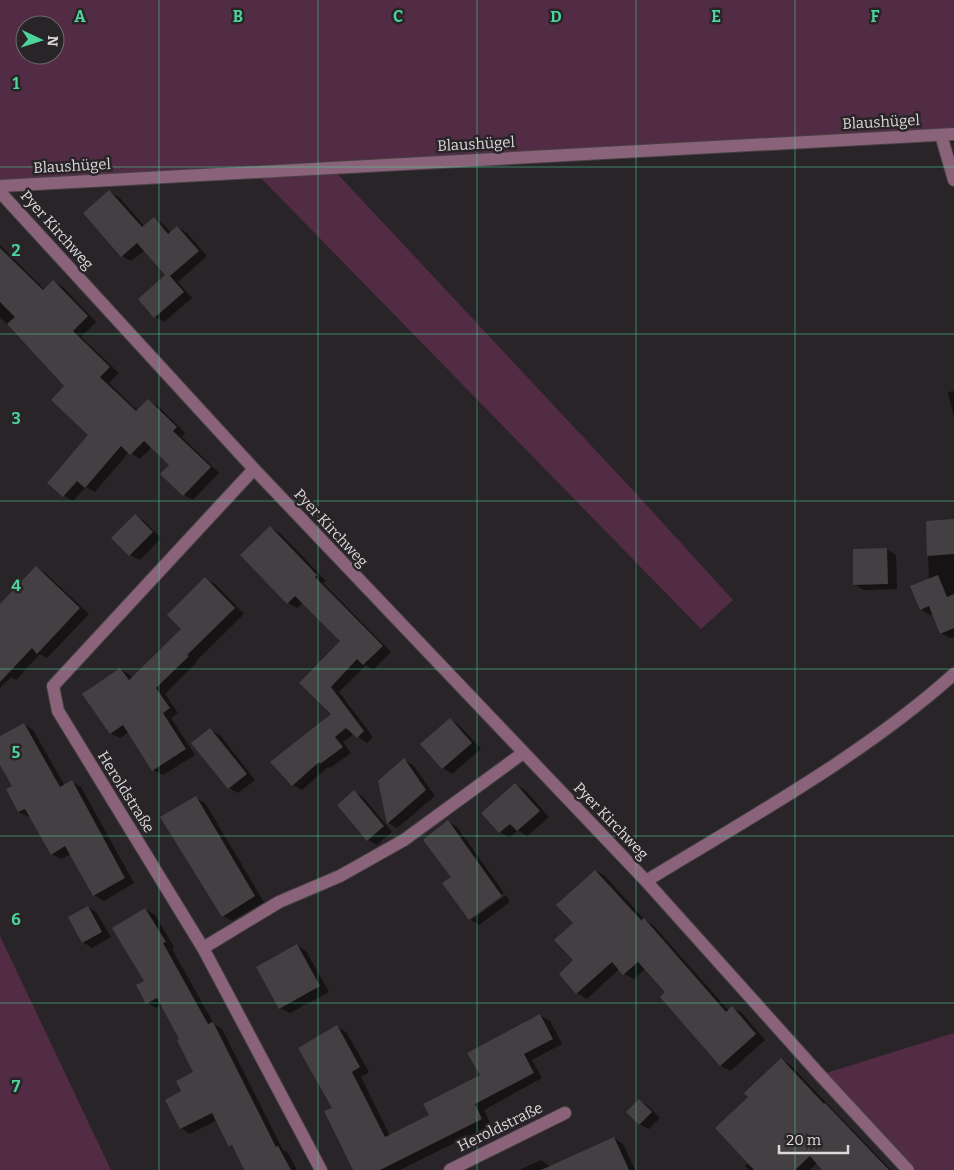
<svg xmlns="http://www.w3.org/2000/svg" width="954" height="1170" viewBox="0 0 954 1170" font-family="Bitter,serif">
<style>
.green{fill:#522b44;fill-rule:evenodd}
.shadow{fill:#0007}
.building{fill:#443f42}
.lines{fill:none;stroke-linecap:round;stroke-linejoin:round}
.minor-casing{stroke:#454144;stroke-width:14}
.minor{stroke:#8a627a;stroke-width:12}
.grid{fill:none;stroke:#4cd49b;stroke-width:1;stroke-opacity:0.55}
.labels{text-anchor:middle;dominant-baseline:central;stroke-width:5;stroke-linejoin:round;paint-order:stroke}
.street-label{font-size:15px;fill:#dcd9db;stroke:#282427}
.grid-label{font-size:16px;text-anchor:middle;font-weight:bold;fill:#4cd49b;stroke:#282427;stroke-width:5;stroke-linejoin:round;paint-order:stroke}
</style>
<rect width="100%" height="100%" fill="#282427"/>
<g class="green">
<path d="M0,0H954V134L332,168L630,487L733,600L701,629L255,172L0,186ZM25,25H55V55H25Z"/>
<path d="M0,936L111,1170H0Z"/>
<path d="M954,1033V1170H908L820,1075Z"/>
</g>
<g class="shadow">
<path d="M109,192L119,197L145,227L154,219L163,224L171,233L177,227L187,233L207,256L178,282L192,298L164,322L155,317L167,275L145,250L131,261L122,256Z"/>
<path d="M0,245L45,290L54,282L63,287L96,322L81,337L119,373L109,383L138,411L149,401L158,406L185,433L182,437L219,473L193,500L184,495L171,465L152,447L140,459L129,452L95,492L86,487L73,501L64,496L90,435L66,386L0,317Z"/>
<path d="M954,391V417L948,392Z"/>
<path d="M135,516L144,521L161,538L140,560L130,555Z"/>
<path d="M954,521V637L950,638L941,633L933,614L930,615L921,609L929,580L927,522Z"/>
<path d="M270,527L280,533L326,581L323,583L391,652L373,670L366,665L339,692L373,737L367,743L354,734L343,742L351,753L330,768L328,767L302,790L293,785L333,714L301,683L341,641L303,603L297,608L288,603Z"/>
<path d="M887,549L896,555L897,589L864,590L854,584Z"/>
<path d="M36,567L45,573L89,614L47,658L40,654L16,680L11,677L0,688V606Z"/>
<path d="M205,579L215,584L244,614L196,661L197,662L165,694L178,713L171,718L195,755L163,775L153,770L129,732L120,738L110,733L120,669L130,675L133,679L182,629Z"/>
<path d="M450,719L459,725L481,749L452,774L443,768L421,744Z"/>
<path d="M24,724L33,730L65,786L72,782L81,787L134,883L104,901L94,895L71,854L61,859L52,854L30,816L29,817L19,812L7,790L13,786L0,763V738Z"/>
<path d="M210,730L220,735L255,780L238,793L229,788Z"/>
<path d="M404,760L413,765L435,796L397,828L388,823Z"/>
<path d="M515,785L525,790L549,817L527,836L518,830L509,838L500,832L483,813Z"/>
<path d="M354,792L363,797L392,832L377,845L368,840Z"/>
<path d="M196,798L205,803L264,902L232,921L223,916Z"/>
<path d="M448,822L457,827L504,893L471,917V920L506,895L510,902L479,925L470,919L452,878Z"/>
<path d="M596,871L605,876L644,919L653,925L729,1011L732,1008L742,1013L765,1040L730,1071L720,1065L667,992L646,968L634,979L624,974L619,969L587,999L577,993L560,974L575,961V923Z"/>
<path d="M88,907L97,913L111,937L92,948L83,942Z"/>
<path d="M145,909L155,915L174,947L172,949L214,1024L222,1029L283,1150L288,1153L297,1170H246L235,1148L230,1146L217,1120L190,1134L181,1128L182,1092L195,1073L181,1039L162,1005L156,1008L147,1003Z"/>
<path d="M297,945L306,951L329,992L290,1013L280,1008Z"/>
<path d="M540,1015L550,1021L562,1044L532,1060L542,1078L484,1110L491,1125L400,1170H355L334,1108L337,1027L346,1032L369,1072L361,1077L390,1136L431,1116L481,1076Z"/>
<path d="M781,1059L790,1065L891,1170H824L817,1163L810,1170H749L745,1166L749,1163V1097Z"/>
<path d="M639,1100L648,1106L660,1118L649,1129L639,1124Z"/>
<path d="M614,1138L623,1144L635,1170H519L541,1160L551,1167Z"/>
</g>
<g class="building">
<path d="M109,190L142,227L154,217L168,234L177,226L199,251L170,276L184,292L154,318L138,299L165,275L137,243L121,257L83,213Z"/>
<path d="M0,248L43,290L53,280L88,316L73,331L110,367L100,377L136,411L148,399L177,427L173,431L211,467L183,496L160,474L169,465L144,441L130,455L121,446L85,488L77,481L63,497L47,483L88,435L51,400L64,386L7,324L15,317L0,302Z"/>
<path d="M135,514L153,532L129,556L111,538Z"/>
<path d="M954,519V554L927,556L926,521Z"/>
<path d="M270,526L317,575L315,577L383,646L363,665L357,659L331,687L364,731L357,738L346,728L335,737L343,747L320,764L319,762L292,786L270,762L331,714L299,683L340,641L295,596L287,604L240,555Z"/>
<path d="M887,548L888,584L853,585V549Z"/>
<path d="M36,566L80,608L37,654L32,648L0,682V604Z"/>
<path d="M938,575L947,597L954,594V628L940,634L929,606L920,610L910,586Z"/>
<path d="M205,577L235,608L187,655L189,656L156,688L170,708L163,713L186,749L152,771L123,725L110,734L82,694L120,668L129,680L181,629L167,615Z"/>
<path d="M450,718L472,743L442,769L420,744Z"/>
<path d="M24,723L60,787L72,780L125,878L93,896L65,846L51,855L25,809L18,812L6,789L12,786L0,765V736Z"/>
<path d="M210,728L247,774L228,789L191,743Z"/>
<path d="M404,758L426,790L387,824L378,781Z"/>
<path d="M515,783L540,811L517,831L510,824L499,833L481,813Z"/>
<path d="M354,790L384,826L367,841L337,805Z"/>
<path d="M196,796L255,896L222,917L160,817Z"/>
<path d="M448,820L502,896L469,920L442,883L451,877L423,840Z"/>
<path d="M595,870L641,920L644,918L726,1012L732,1006L756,1034L720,1066L660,997L665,992L638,962L623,975L612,962L576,994L559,974L573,960L554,940L573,923L556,905Z"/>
<path d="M88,906L102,932L82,943L68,917Z"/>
<path d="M145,908L166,942L163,943L208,1024L213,1022L276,1147L278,1146L291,1170H244L232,1145L229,1147L212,1113L180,1129L165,1100L181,1091L176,1081L193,1072L177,1040L179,1039L157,998L146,1004L136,985L144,981L112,928Z"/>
<path d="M297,944L320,986L279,1009L256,967Z"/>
<path d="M540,1014L553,1039L524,1054L534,1073L475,1104L482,1119L380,1170H353L324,1111L332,1108L298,1048L337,1025L360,1067L352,1072L385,1137L429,1115L423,1104L480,1075L467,1053Z"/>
<path d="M781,1058L824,1104L825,1103L889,1170H822L810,1156L795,1170H754L715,1128L748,1097L744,1093Z"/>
<path d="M639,1099L652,1112L639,1125L626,1112Z"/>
<path d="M614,1137L629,1170H541Z"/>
</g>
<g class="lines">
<g class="minor-casing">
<g id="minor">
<path d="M941,135L954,180"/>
<path d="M0,186L954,134"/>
<path d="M0,192L254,469L646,881L820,1075L908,1170"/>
<path d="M254,469L53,686L58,711L203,948L321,1170"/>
<path d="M646,881C749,818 864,755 954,674"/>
<path d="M203,948L279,902L340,876L404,840L523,753"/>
<path d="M450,1170L565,1113"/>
</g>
</g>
<use href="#minor" class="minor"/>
</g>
<path class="grid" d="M159,0V1170M318,0V1170M477,0V1170M636,0V1170M795,0V1170M0,167H954M0,334H954M0,501H954M0,669H954M0,836H954M0,1003H954"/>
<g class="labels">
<g class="street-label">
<text transform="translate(881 122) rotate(-3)">Blaushügel</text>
<text transform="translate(476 144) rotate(-3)">Blaushügel</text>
<text transform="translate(72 166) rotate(-3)">Blaushügel</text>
<text transform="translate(57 230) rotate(48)">Pyer Kirchweg</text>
<text transform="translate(331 528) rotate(47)">Pyer Kirchweg</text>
<text transform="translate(126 792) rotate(58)">Heroldstraße</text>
<text transform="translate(611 821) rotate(46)">Pyer Kirchweg</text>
<text transform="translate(500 1127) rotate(-26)">Heroldstraße</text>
</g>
</g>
<g class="grid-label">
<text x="80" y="22">A</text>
<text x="238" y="22">B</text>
<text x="398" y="22">C</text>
<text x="556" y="22">D</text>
<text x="716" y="22">E</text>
<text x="875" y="22">F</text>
<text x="16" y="89">1</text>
<text x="16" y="256">2</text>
<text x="16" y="424">3</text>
<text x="16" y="591">4</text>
<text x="16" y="758">5</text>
<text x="16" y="925">6</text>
<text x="16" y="1092">7</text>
</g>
<g transform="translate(40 40) rotate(94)"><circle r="24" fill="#282427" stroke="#706c6f"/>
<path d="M0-4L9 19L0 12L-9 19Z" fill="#4cd49b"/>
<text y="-8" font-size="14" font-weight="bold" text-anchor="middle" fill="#dcd9db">N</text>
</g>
<path d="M779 1145v8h69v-8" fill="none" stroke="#dcd9db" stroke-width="2.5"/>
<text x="786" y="1145" font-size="15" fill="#dcd9db" stroke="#282427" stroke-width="4" paint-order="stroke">20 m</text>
</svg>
